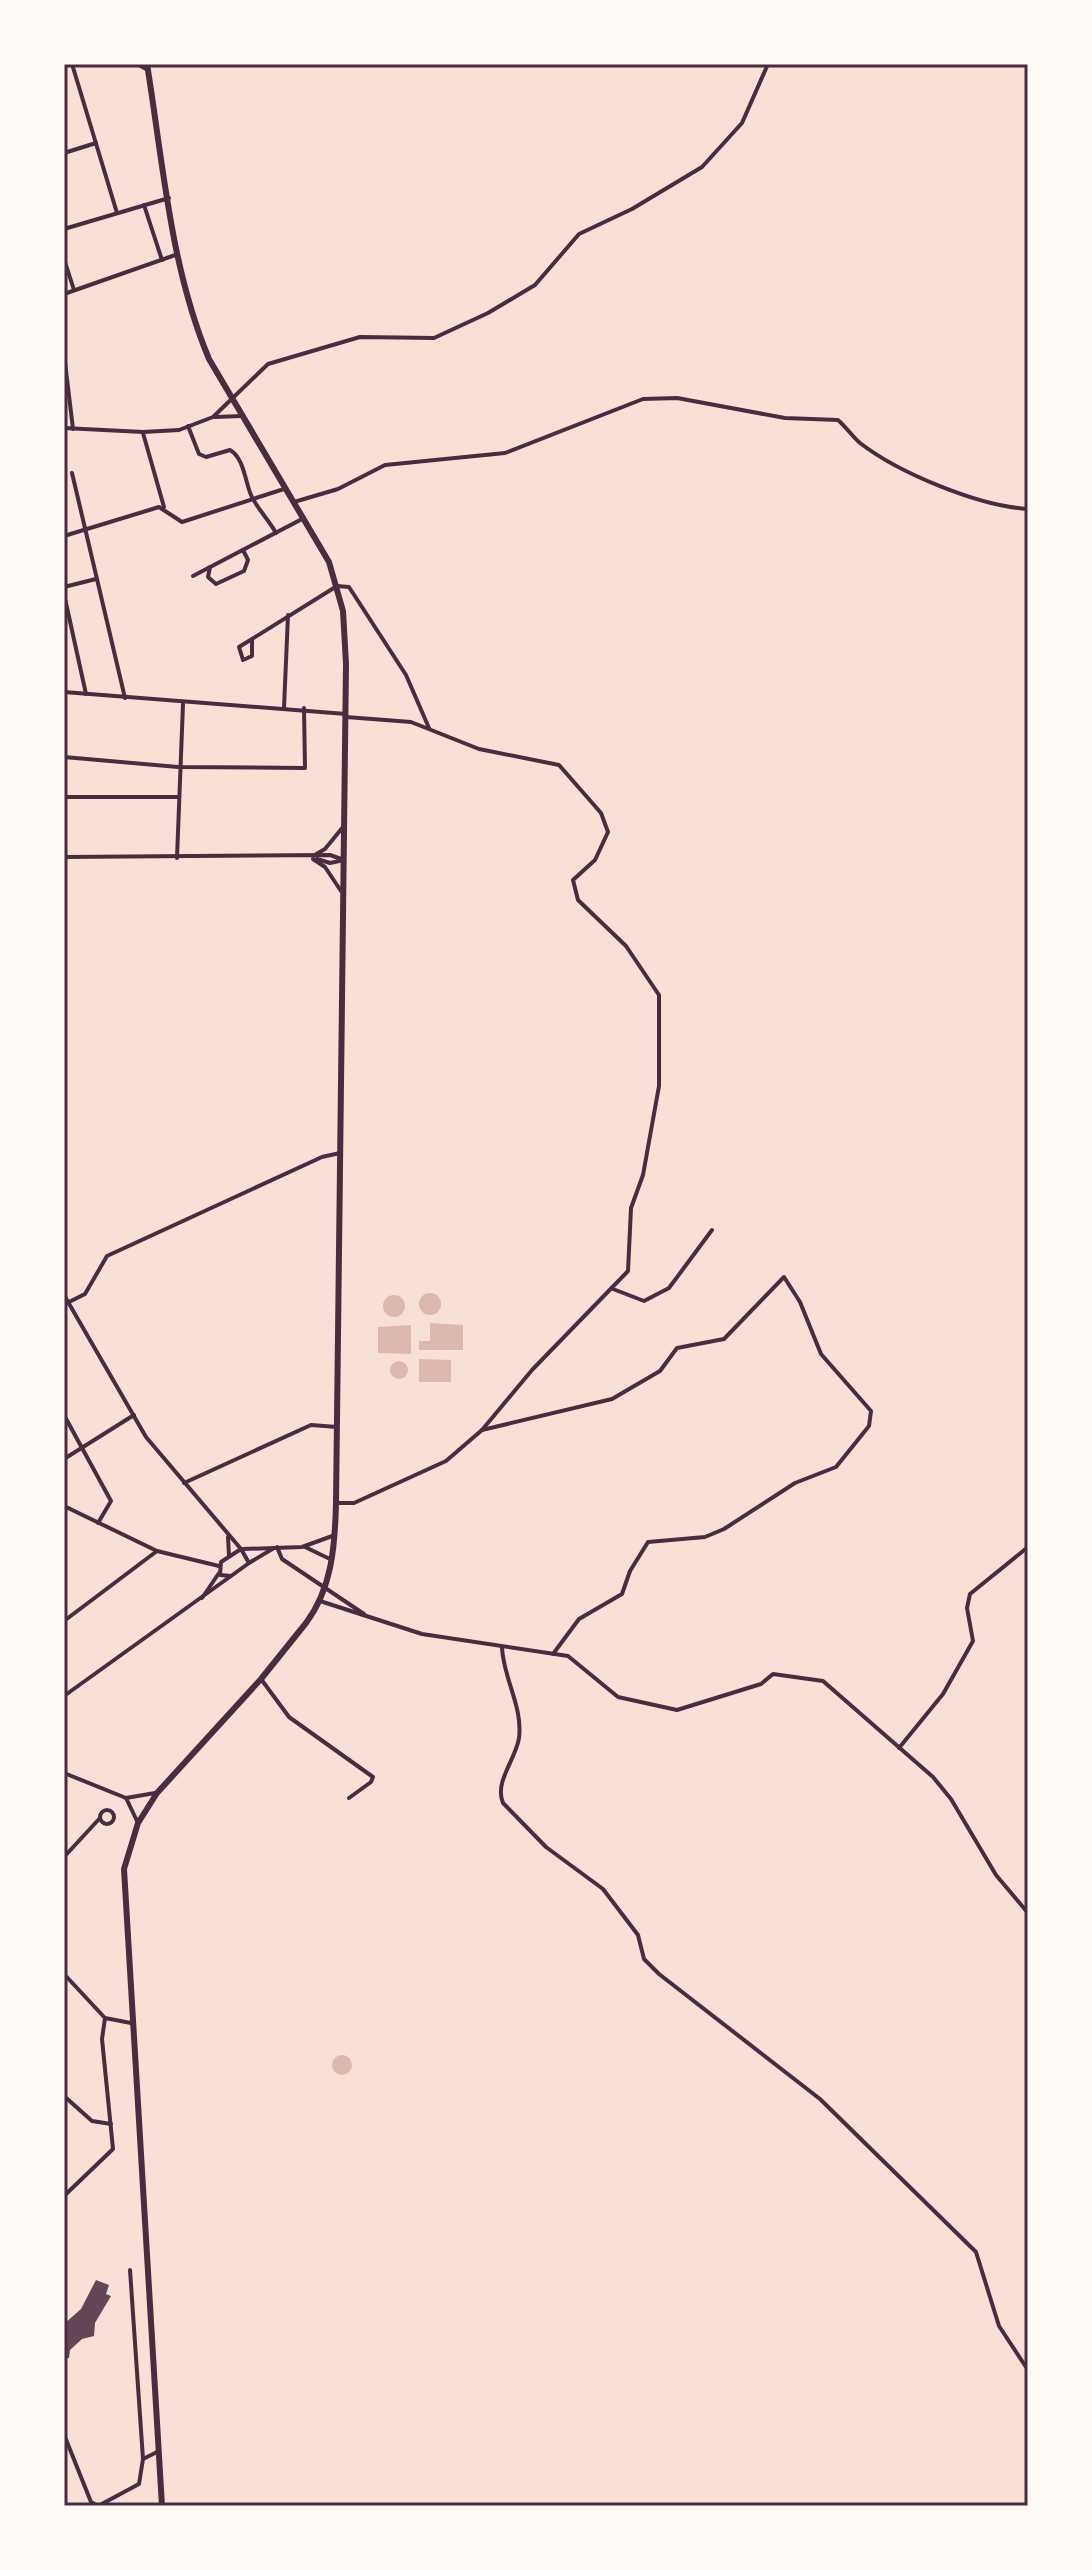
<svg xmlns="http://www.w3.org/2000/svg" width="1092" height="2570" viewBox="0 0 1092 2570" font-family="Mulish,sans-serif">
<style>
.water{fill:#dcb8b0}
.building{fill:#644757}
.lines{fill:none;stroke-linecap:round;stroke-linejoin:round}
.minor{stroke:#4a2c40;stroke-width:4}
.secondary{stroke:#4a2c40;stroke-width:6}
.neatline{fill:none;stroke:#4a2c40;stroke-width:3}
</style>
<rect width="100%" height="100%" fill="#f7e1d7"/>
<g class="water">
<circle cx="430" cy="1304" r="11"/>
<circle cx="394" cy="1306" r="11"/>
<path d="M430,1323L463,1325V1350H419V1341H430Z"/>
<path d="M411,1325V1354L378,1353V1327Z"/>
<path d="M419,1359L451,1360V1382H419Z"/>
<circle cx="399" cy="1370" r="9"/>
<circle cx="342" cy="2065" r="10"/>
</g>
<path class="building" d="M96,2280L109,2285L106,2294L111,2296L95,2323L94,2336L82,2339L70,2350L69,2358H64V2324L81,2309Z"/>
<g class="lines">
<g class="minor">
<path d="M72,64L117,213"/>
<path d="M137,64L148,70"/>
<path d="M64,153L96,143"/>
<path d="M144,205L162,260"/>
<path d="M64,229L169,198"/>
<path d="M64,259L74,290"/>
<path d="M64,294L178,254"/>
<path d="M64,354L73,429"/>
<path d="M215,417L242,416"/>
<path d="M188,426L199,454L206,457L230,450C244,458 245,481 251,495C256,507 269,520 276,533"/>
<path d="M64,428L143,432L179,430L213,417L268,364L360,337L434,338L488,313L535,285L579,234L632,209L702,167L742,123L768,64"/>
<path d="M143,433L164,507"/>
<path d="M72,473L125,698"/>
<path d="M294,502L338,489L385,465L505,453L643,399L677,398L785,418L838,420C846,427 852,436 860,443C899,473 978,506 1028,509"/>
<path d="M64,536L159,507L182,522L284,489"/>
<path d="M210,567L208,577L216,584L244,571L248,560L243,550"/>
<path d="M193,576L304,518"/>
<path d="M64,587L96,579"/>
<path d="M64,594L86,694"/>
<path d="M252,639V656L243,660L239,647L252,639L337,586L349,587L406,675L429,728"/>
<path d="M64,692L346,714"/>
<path d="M284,708L288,615"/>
<path d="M64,757L178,767L305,768L304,708"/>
<path d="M64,797H178"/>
<path d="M313,856L325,849L343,827"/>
<path d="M64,857L330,855L344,860"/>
<path d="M177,858L183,704"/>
<path d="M313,859L325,867L341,891"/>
<path d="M317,859L330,863L344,860"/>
<path d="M613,1289L644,1301L669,1288L712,1230"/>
<path d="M64,1295L146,1437L241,1549"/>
<path d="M69,1302L85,1294L107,1256L322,1157L340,1153"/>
<path d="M64,1415L111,1501L98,1523"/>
<path d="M482,1430L612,1399L660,1371L677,1348L724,1339L784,1277L800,1302L821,1354L871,1411L869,1426L836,1467L795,1483L724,1529L705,1537L648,1542L630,1571L622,1594L579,1619L553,1654"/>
<path d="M64,1459L134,1415"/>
<path d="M184,1483L311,1425L337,1427"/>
<path d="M336,1503H354L446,1461L482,1430L532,1370L628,1271L631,1208L643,1175L659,1086V995L626,946L578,900L573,880L595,860L608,832L601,813L559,765L479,749L411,722L346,717"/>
<path d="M64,1506L157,1551L219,1566"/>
<path d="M228,1537L229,1556"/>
<path d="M277,1547L282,1559L364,1614"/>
<path d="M305,1547L332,1560"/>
<path d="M241,1549L249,1563L231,1576L220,1575L221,1562Z"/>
<path d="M243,1549L302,1547L335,1535"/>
<path d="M249,1563L274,1548"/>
<path d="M202,1598L219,1573"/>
<path d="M320,1601L422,1634L568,1656L618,1697L677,1710L761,1684L773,1674L823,1681L933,1777L951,1799L996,1875L1028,1913"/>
<path d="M64,1621L157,1551"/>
<path d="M502,1647C503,1678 523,1706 519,1738C516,1759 494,1782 503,1803L546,1847L603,1889L638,1935L644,1959L659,1974L820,2099L976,2252L999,2326L1028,2370"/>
<path d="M261,1679L289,1717L373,1777L371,1782L349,1798"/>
<path d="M64,1696L231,1576"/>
<path d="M899,1748L943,1694L973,1641L967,1608L970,1594L1028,1547"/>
<path d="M64,1773L126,1798"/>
<path d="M126,1798L155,1793"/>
<path d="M126,1798L138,1823"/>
<circle cx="107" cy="1817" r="7"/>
<path d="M64,1857L100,1818"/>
<path d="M64,1974L105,2018L131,2023"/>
<path d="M64,2096L92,2121L111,2124"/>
<path d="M64,2196L113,2149L102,2039L105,2018"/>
<path d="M130,2270L143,2459"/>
<path d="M65,2437L91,2502L98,2506L139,2484L143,2459L157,2452"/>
</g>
<path class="secondary" d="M147,64C163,162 170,266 209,359L329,562L343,611L346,664L336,1503C335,1546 332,1588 306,1623L261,1679L157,1793L138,1823L124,1869L162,2506"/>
</g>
<rect width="1092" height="2570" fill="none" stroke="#fffaf5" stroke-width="132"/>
<rect x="66" y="66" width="960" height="2438" class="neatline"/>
</svg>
